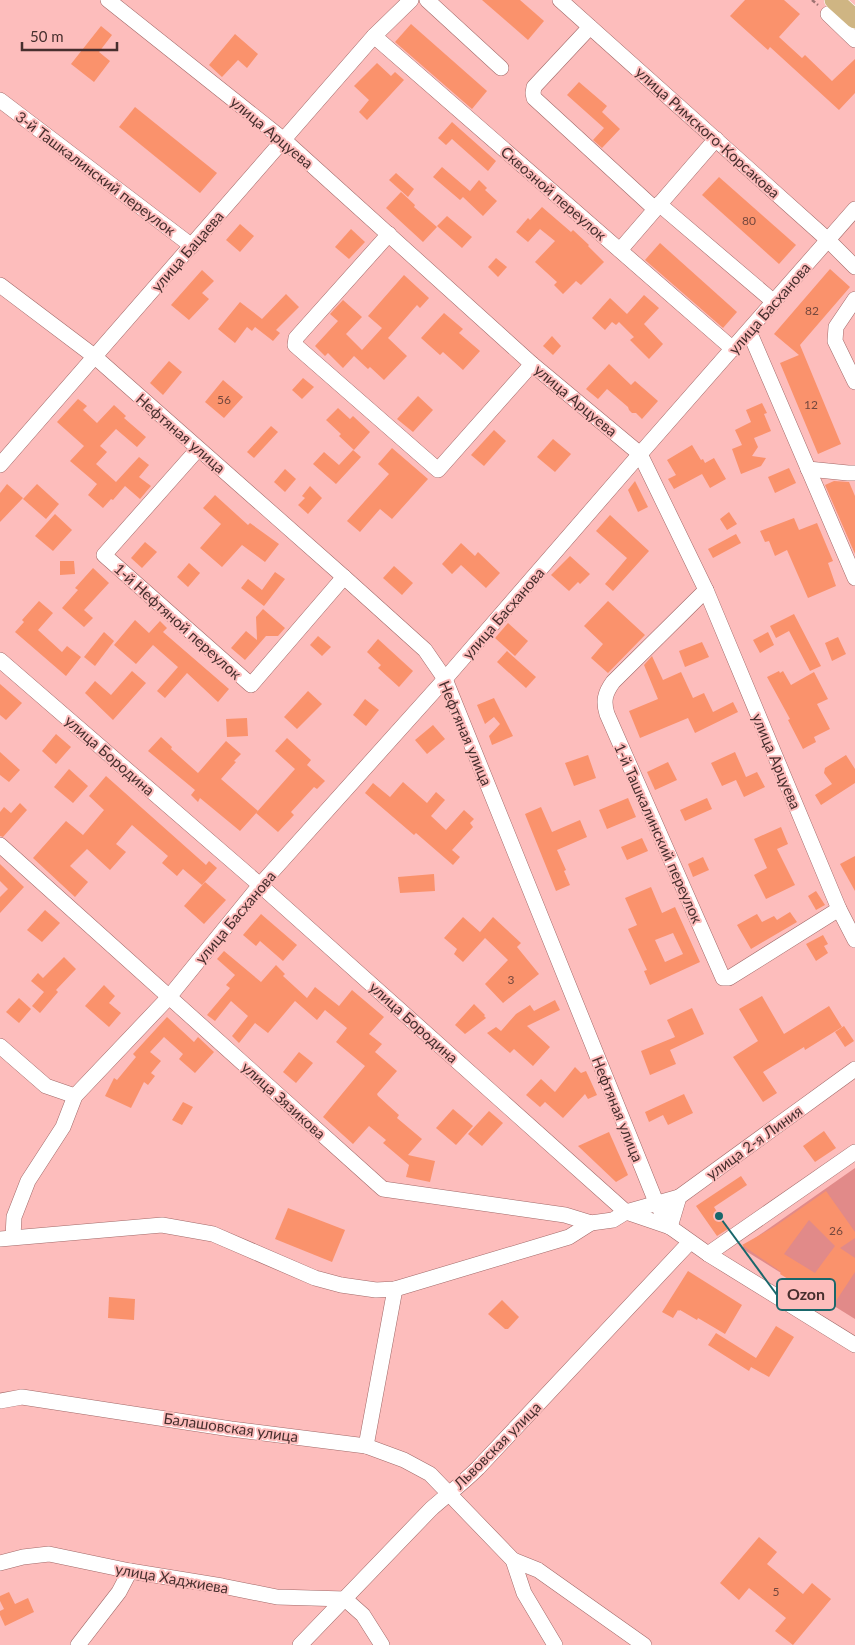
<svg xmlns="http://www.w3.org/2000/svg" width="855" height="1645" viewBox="0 0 855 1645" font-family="Lato,sans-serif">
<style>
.green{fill:#e18a89}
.building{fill:#fa926c;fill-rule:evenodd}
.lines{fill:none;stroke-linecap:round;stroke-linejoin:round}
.minor-casing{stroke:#a26968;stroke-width:16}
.major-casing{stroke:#fff;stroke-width:20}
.path{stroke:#9e7372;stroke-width:2.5;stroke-dasharray:4 2.5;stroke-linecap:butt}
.minor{stroke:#fff;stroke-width:15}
.major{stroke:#cfb583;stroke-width:19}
.labels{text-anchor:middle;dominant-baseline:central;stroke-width:4;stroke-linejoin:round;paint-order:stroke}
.number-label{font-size:12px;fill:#74483e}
.street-label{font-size:15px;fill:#472f2e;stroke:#fdbdbc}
.leader{fill:none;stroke:#19676b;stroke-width:2}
.callout-dot{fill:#19676b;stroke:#fdbdbc;stroke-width:2}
.callout{fill:#fdbdbc;stroke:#19676b;stroke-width:2}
.callout-label{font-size:16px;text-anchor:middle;font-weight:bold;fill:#472f2e}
</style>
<rect width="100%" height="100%" fill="#fdbdbc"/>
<path class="green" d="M855,1168V1319L741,1248Z"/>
<g class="building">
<path d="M482,0H520L544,21L528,40Z"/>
<path d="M745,0H784L800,14L779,37L802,58L805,55L832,81L855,59V93L839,110L770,47L768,50L730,16Z"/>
<path d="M411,24L487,91L472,109L395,42Z"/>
<path d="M101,26L112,35L99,52L110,61L94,82L71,64Z"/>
<path d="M235,34L258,54L247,68L238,60L222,77L209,65Z"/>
<path d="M377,63L391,76L395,72L404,80L367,120L359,112L369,100L354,86Z"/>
<path d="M579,82L607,106L602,112L620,129L602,148L593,140L604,128L567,95Z"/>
<path d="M135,107L217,173L200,193L119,127Z"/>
<path d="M452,122L496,161L488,171L452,139L446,145L438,138Z"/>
<path d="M442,167L470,191L479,180L487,188L485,190L497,201L483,216L463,197L460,200L433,177Z"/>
<path d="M396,173L414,189L408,197L389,180Z"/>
<path d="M719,177L796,245L779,264L702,195Z"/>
<path d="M401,192L415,205L414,207L437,227L423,242L386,208Z"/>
<path d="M542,207L571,232L573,230L589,245L588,246L604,262L581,285L576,281L563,294L554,285L557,282L535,262L555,241L540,229L528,242L516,232L528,218L530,220Z"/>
<path d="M447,216L472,237L462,248L437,226Z"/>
<path d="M240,224L254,236L240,252L226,240Z"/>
<path d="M351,229L365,242L349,259L335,247Z"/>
<path d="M660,243L737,312L723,328L645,260Z"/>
<path d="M496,258L507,267L498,277L488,267Z"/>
<path d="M830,269L850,287L800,345L841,444L818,454L780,363L799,355L774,334Z"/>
<path d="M202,270L214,281L202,293L209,299L189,320L171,305Z"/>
<path d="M404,275L429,298L420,308L417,305L388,338L407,356L384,380L370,367L368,369L354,356L343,368L328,353L325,356L315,346L338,321L330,314L343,300L362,317L346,334L362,350L382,328L368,316Z"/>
<path d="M286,294L299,307L276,330L280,333L273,341L255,327L252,331L247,327L235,343L218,329L240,302L262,319Z"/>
<path d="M644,295L659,308L644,324L663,344L649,359L630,340L634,337L619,322L616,325L612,322L605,330L592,318L610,298L627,314Z"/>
<path d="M444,313L463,329L459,333L480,351L463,370L443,352L440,355L421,338Z"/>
<path d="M552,336L561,346L553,355L543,346Z"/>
<path d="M169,361L182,372L163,395L150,383Z"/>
<path d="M609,364L631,385L635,381L658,401L642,419L636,413H632L629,410L628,407L607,389L598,399L586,389Z"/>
<path d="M303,378L314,387L302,399L292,390Z"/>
<path d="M223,380L243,397L224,418L205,402Z"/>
<path d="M418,396L433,410L413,432L397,419Z"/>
<path d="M78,399L87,406L83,410L97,423L114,405L126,416L124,418L146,437L137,447L116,429L100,446L107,452L96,464L116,482L139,457L149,465L139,477L151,486L140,499L125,486L113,500L111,499L103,508L88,495L97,484L70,461L84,446L57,422Z"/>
<path d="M762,403L767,413L764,414L771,431L754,438L758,447L752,456L766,458L761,466L741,474L732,449L742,445L735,430L751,422L746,410Z"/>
<path d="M338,408L350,419L353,416L370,432L354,450L339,436L341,434L326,420Z"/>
<path d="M271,426L278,432L254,458L247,452Z"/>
<path d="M494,430L506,441L484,466L471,455Z"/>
<path d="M553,439L571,454L555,472L537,457Z"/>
<path d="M692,445L701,460L703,459L705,463L714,458L726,479L710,488L702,474L674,489L668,479L676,475L667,460Z"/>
<path d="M392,448L428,479L392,519L380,509L360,532L347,521L389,474L378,464Z"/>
<path d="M353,450L361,457L336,484L313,464L324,452L339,465Z"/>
<path d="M789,468L796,483L775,493L768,477Z"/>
<path d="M285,469L296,479L285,492L274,482Z"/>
<path d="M635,481L648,507L638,512L628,490Z"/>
<path d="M834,481L849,482L855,496V554L825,485Z"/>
<path d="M7,484L23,498L0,522V493Z"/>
<path d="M37,484L59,504L46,519L23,499Z"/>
<path d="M310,486L322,498L308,514L298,505L305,498L302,496Z"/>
<path d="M215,495L248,525L250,523L279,544L265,562L242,545L222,567L200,548L221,524L203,508Z"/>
<path d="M729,512L737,524L727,530L720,519Z"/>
<path d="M55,514L72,530L53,551L35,536Z"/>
<path d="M610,515L649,551L613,591L605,584L627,558L596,531Z"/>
<path d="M794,518L799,530L817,523L833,561L828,563L836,586L808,598L787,550L775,556L769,541L765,542L760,531Z"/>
<path d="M736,534L741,543L713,558L708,549Z"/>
<path d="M145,542L157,552L142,568L131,558Z"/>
<path d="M461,543L475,556L478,552L500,573L486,588L461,565L452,574L442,564Z"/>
<path d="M570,556L590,574L580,584L578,582L569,591L551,575Z"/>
<path d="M60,561H74L75,574L60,575Z"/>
<path d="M189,563L200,573L188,587L177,577Z"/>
<path d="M394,566L413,583L402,595L383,578Z"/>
<path d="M93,568L109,583L84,610L93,618L84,627L62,608L78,590L75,588Z"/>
<path d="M275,572L285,579L264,606L241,588L248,579L262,590Z"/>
<path d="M39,601L53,613L38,630L62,652L67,646L81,657L66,676L15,632L24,622L22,620Z"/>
<path d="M608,601L645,635L608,673L591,658L603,644L584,626Z"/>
<path d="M263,609L285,628L278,636H266L245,660L231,648L246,631L257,640L256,617Z"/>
<path d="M794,614L821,666L810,671L789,631L776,638L770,626Z"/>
<path d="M135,620L149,633L160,621L167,628L163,632L229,689L218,702L187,673L165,698L157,691L178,667L153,645L136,664L114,645Z"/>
<path d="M508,623L528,641L515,656L495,638Z"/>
<path d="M104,632L114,641L95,666L84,657Z"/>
<path d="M768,632L774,645L760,653L753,640Z"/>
<path d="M318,636L331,647L322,656L310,645Z"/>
<path d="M838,637L846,654L832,661L825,643Z"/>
<path d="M378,639L413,671L399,687L378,668L381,665L367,652Z"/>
<path d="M702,642L709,657L685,667L679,651Z"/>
<path d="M507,651L536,677L526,688L497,662Z"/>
<path d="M652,656L663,680L681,672L693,698L704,693L713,712L733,702L738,712L695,733L688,718L640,738L629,711L658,699L644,665Z"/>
<path d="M132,671L146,683L113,720L85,693L95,681L111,695Z"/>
<path d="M779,671L780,673L783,671L791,685L814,672L828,699L817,704L830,729L814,737L816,742L803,749L788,720L790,719L767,677Z"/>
<path d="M0,684L22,703L6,720L0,715Z"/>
<path d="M308,691L322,704L297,729L284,717Z"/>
<path d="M494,698L513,736L492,745L489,736L500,724L494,717L485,724L477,705Z"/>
<path d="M365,699L379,710L366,726L353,715Z"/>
<path d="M247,718L248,736L227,737L226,719Z"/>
<path d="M433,725L445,739L427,754L415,740Z"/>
<path d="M56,734L71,747L56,764L42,751Z"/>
<path d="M161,737L172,747L171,749L198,773L226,741L241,754L234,761L236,762L221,779L258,811L240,831L200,798L198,802L191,795L195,790L148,751Z"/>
<path d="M287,738L311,760L307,765L325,781L317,789L314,787L291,812L294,815L278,832L256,813L295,769L275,751Z"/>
<path d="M0,752L20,770L9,782L0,775Z"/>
<path d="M735,752L746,777L757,772L765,787L744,797L736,780L722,786L711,763Z"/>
<path d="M588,755L596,778L574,786L565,763Z"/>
<path d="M846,755L855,769V783L821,805L815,795L832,784L824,773L825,768Z"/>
<path d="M668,762L677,780L655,790L647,772Z"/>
<path d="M69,769L88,786L73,803L54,787Z"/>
<path d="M106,776L206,865L209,861L217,868L202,885L183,869L177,876L162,863L168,856L132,825L116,844L126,852L110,870L87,849L70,866L88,882L75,897L33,858L66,821L83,835L104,810L89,796Z"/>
<path d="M403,782L427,803L436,792L445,800L431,816L446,830L464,810L474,819L470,823L473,827L452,850L460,857L453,865L416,833L414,835L365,793L373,783L390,797Z"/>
<path d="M628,798L636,817L607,829L599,810Z"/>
<path d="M707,798L712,809L685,821L680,810Z"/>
<path d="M20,803L27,810L3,837L0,836V812L4,807L11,813Z"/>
<path d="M541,807L552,832L580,820L587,837L557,850L566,870L564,871L570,885L556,891L525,814Z"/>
<path d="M781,827L788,844L777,849L795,885L766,899L754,875L767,868L754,839Z"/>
<path d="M642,838L648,851L627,860L621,847Z"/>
<path d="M855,856V891L840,864Z"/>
<path d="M703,857L709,870L693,877L688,864Z"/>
<path d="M0,864L24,887L0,913V897L8,889L0,881Z"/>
<path d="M434,874L435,891L400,893L398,877Z"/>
<path d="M205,882L226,900L204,924L184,906Z"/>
<path d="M651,887L662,913L675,907L700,962L650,985L644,971L647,970L628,929L637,925L625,898ZM673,933L683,954L665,962L655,940Z"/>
<path d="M816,891L825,905L816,910L808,896Z"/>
<path d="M45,910L60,923L42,942L27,930Z"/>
<path d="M790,912L797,922L751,949L737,925L757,914L762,922L774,916L777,920Z"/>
<path d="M261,914L297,945L283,961L260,941L256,946L243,935Z"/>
<path d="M463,917L480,932L493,917L521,943L517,947L539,974L503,1003L485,984L508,960L485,938L463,962L454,954L457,949L444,938Z"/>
<path d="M823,935L828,944L824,946L828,953L816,961L806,944Z"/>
<path d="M224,951L261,982L276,965L285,974L283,976L307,998L315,987L339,1006L352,990L384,1017L369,1034L382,1044L375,1052L397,1071L377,1094L378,1096L399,1115L397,1118L422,1139L408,1155L435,1161L430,1182L406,1177L409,1165L383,1143L386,1140L369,1126L353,1144L323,1117L365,1066L336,1042L347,1028L325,1010L317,1020L295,1001L268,1033L255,1023L239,1043L232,1036L248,1016L231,1001L215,1021L207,1015L230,988L226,985L235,975L217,959Z"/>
<path d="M64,957L76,969L56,990L58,992L40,1013L32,1006L44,992L31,981L38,973L43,978Z"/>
<path d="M104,985L115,996L109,1003L121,1013L109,1027L85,1006Z"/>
<path d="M762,996L784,1034L829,1006L842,1027L805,1050L804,1047L763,1072L777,1093L763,1102L733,1057L758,1041L739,1009Z"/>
<path d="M19,998L31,1009L19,1023L6,1012Z"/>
<path d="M555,1000L560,1010L527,1026L550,1047L533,1066L514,1049L510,1053L487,1033L496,1027L501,1031L516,1014L530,1005L534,1011Z"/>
<path d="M474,1004L485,1015L484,1016L486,1018L465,1034L455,1025Z"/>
<path d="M692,1008L704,1034L670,1050L676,1064L650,1075L641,1051L675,1037L667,1020Z"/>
<path d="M167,1017L194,1042L198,1037L214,1052L195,1073L179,1059L183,1054L164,1037L150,1052L161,1061L151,1073L155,1076L148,1085L144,1082L131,1108L105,1096L114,1078L117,1080L136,1057L133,1054Z"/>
<path d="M844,1026L854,1041L845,1047L835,1032Z"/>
<path d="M299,1052L313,1063L296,1083L283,1072Z"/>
<path d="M575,1067L581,1073L586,1071L597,1095L588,1099L585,1094L563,1118L545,1102L540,1107L526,1095L541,1079L555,1092Z"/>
<path d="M684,1094L693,1113L668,1125L663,1115L649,1122L645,1112Z"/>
<path d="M183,1102L193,1107L182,1125L172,1120Z"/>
<path d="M453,1109L473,1126L456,1145L436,1128Z"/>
<path d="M489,1111L503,1123L482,1146L468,1134Z"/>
<path d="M824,1131L836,1148L815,1162L803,1146Z"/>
<path d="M609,1132L628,1175L616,1182L578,1146Z"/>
<path d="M741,1176L747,1185L714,1207L728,1229L717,1236L696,1206Z"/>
<path d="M826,1191L855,1232V1238L840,1248L855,1258V1272L832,1307L802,1286L801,1287L780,1274L781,1272L742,1245L774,1227ZM809,1220L835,1246L815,1273L784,1254Z"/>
<path d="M288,1208L345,1230L332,1262L275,1239Z"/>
<path d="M688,1271L742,1305L725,1334L698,1318L697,1320L680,1310L679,1311L678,1310L673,1318L662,1312Z"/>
<path d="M109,1297L135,1299L134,1320L108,1318Z"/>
<path d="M502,1300L519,1317L508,1329H505L488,1314Z"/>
<path d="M776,1326L794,1337L769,1377L751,1367L749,1371L708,1345L716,1333L756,1358Z"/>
<path d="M759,1537L777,1552L767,1564L803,1594L812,1583L831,1599L793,1645L775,1631L786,1618L749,1588L739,1600L720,1583Z"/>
<path d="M9,1592L15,1604L28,1598L34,1612L5,1626L0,1615V1611L4,1609L0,1601V1596Z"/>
</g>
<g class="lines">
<g class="minor-casing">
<g id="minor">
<path d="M108,0L284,140L532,364L640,454L706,590L839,909L855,940"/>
<path d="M427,0L501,68"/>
<path d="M560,0L828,240L855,267"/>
<path d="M828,14L855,40"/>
<path d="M590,27L534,87L533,93L534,98L655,209"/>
<path d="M374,36L733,349"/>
<path d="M0,100L192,246"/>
<path d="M659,204L774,302"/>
<path d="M389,234L296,338L295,345L438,470L532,364"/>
<path d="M620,250L716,139"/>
<path d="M0,285L94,356L344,577L425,650L445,679L656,1202L670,1227"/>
<path d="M855,299L836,327L835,341L855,382"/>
<path d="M749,331L855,578"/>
<path d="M198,449L104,555L251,685L344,577"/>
<path d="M0,465L374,36L411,0"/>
<path d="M808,469L848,473H855"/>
<path d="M706,590L613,682C605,693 603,701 607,714L723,978H729L839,909"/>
<path d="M0,660L260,885L626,1212L670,1227L708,1254L855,1345"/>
<path d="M0,845L383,1189L565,1215L591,1223L613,1220L626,1212L679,1197"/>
<path d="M0,1046L46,1086L75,1096"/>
<path d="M670,1227L679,1197L855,1069"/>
<path d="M13,1237L14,1217L28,1181L63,1127L75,1096L169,997L260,885L445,679L640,454L855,209"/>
<path d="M0,1239L162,1225L213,1234L315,1278L341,1285L376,1290L395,1289L569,1237L591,1223"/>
<path d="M708,1254L855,1152"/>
<path d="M0,1401L22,1397L231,1429L366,1446L404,1460L430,1474L513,1560L524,1593L555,1645"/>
<path d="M366,1446L395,1289"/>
<path d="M513,1560L538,1570L644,1645"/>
<path d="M0,1563L23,1557L49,1554L130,1571L222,1586L277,1597L345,1599L363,1615L382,1645"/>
<path d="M78,1645L119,1592L130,1571"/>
<path d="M300,1645L431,1509C447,1495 463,1483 478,1468L690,1242"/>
</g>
</g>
<g class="major-casing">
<path id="major" d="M834,0L855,19"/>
</g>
<path class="path" d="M812,0L818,5"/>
<use href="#minor" class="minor"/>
<use href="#major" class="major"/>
</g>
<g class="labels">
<g class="number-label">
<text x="749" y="220">80</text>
<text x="812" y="310">82</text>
<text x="224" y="399">56</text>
<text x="811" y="404">12</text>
<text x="511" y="979">3</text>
<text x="836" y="1230">26</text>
<text x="776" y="1591">5</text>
</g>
<g class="street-label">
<text transform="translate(272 132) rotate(40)">улица Арцуева</text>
<text transform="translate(708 132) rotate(42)">улица Римского-Корсакова</text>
<text transform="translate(96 173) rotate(37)">3-й Ташкалинский переулок</text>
<text transform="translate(554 193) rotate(41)">Сквозной переулок</text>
<text transform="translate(187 251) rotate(-49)">улица Бацаева</text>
<text transform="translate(769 308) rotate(-49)">улица Басханова</text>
<text transform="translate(576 400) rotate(40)">улица Арцуева</text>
<text transform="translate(181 433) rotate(41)">Нефтяная улица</text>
<text transform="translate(503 613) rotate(-49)">улица Басханова</text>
<text transform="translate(178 621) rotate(42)">1-й Нефтяной переулок</text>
<text transform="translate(466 733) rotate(67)">Нефтяная улица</text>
<text transform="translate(110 755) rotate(41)">улица Бородина</text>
<text transform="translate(777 761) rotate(67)">улица Арцуева</text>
<text transform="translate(659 833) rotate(66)">1-й Ташкалинский переулок</text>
<text transform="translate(235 917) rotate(-50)">улица Басханова</text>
<text transform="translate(414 1022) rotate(42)">улица Бородина</text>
<text transform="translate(284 1100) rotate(42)">улица Зязикова</text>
<text transform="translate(618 1109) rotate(68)">Нефтяная улица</text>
<text transform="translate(754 1142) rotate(-36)">улица 2-я Линия</text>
<text transform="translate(231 1427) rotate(8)">Балашовская улица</text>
<text transform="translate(497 1445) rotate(-45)">Львовская улица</text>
<text transform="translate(172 1578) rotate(10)">улица Хаджиева</text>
</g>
</g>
<path class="leader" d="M719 1216L777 1295"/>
<circle class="callout-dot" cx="719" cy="1216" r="5"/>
<rect class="callout" x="777" y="1279" width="58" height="31" rx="5"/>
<g class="callout-label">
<text x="806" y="1300">Ozon</text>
</g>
<path d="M22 42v8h95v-8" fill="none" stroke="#472f2e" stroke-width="2.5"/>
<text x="30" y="42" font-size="15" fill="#472f2e" stroke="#fdbdbc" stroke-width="4" paint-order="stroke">50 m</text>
</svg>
